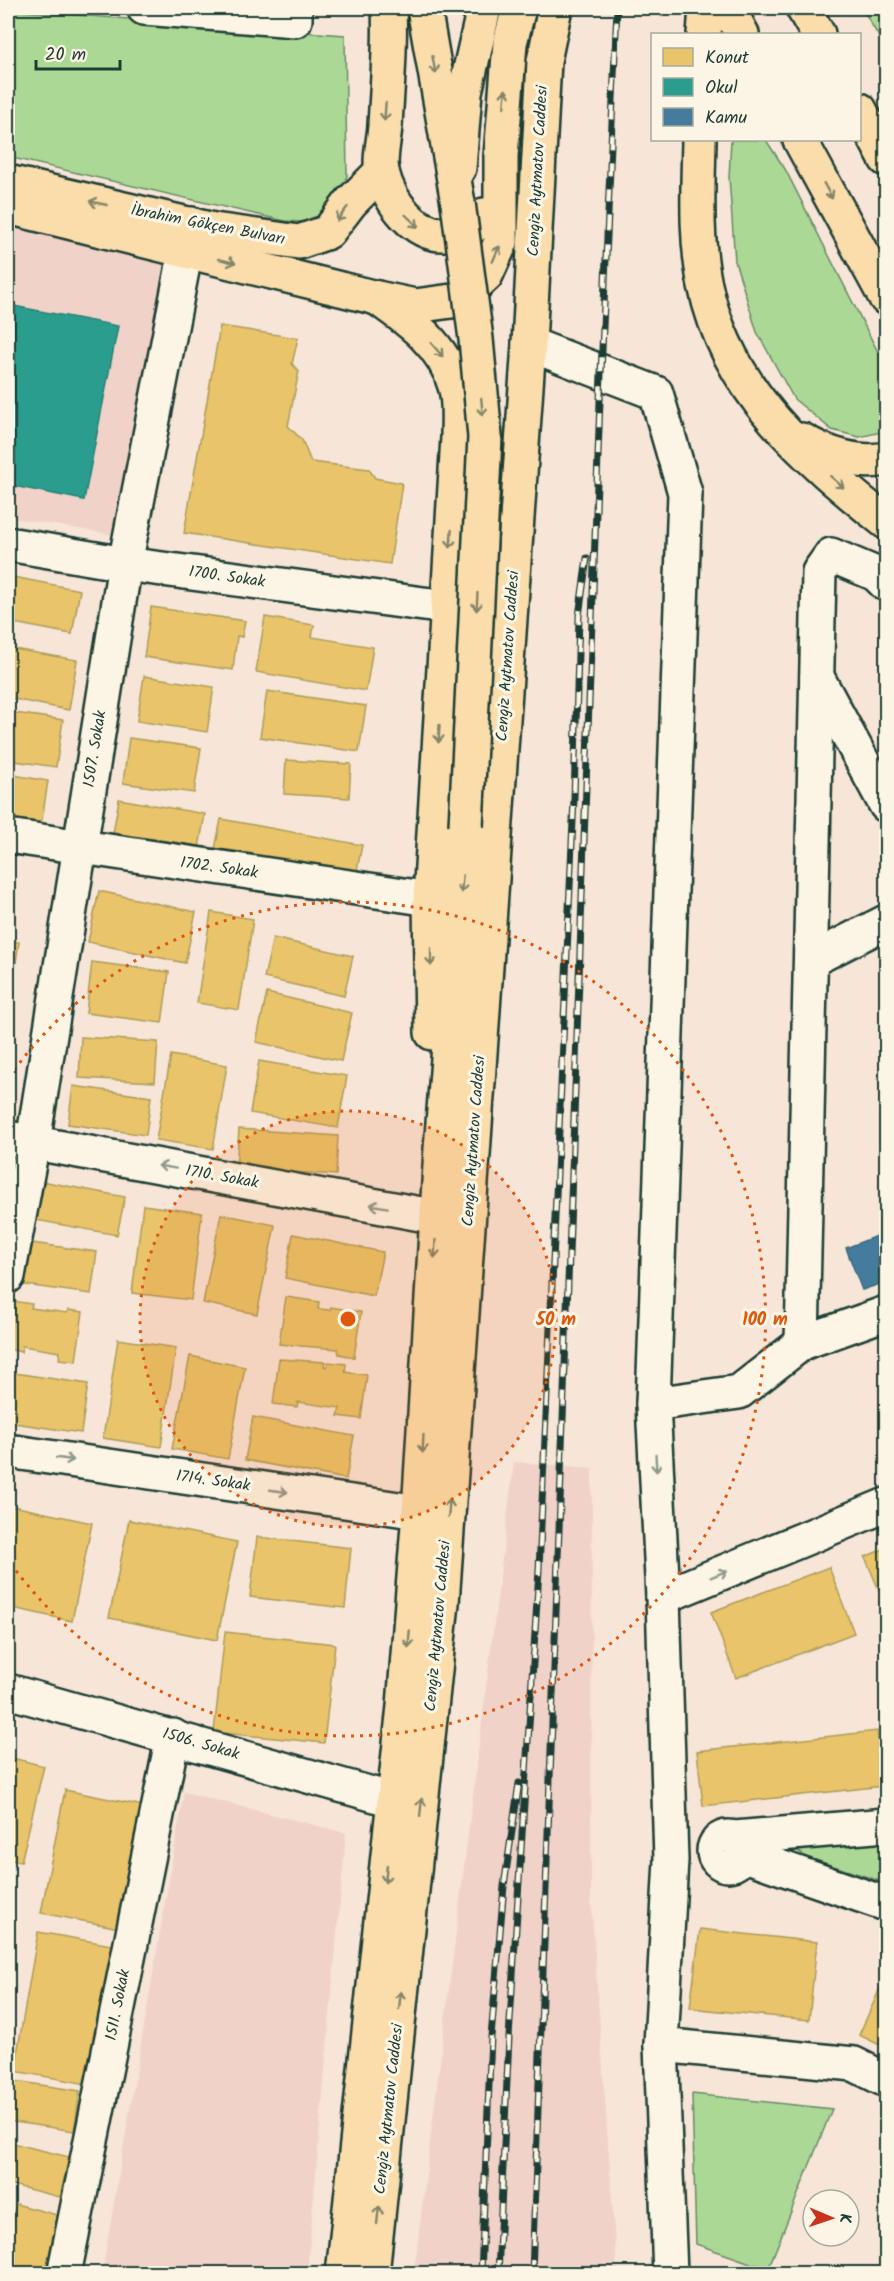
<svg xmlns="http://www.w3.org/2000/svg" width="894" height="2281" viewBox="0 0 894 2281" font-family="Kalam,sans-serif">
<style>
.built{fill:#f0d2c8}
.green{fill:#acd896;stroke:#668a65;stroke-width:1.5}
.homes{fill:#e9c46a;stroke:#ac9c5a;stroke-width:1.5}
.schools{fill:#2a9d8f;stroke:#278074;stroke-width:1.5}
.public{fill:#457b9d;stroke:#3a687e;stroke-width:1.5}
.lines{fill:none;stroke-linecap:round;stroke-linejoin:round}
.minor-casing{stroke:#1f3d34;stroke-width:38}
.major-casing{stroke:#1f3d34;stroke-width:38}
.highway-casing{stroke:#1f3d34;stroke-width:38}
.minor{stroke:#fcf5e5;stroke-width:33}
.major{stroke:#fbddab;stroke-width:33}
.highway{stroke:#fbddab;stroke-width:33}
.rail-casing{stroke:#1f3d34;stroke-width:7}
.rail{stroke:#fcf5e5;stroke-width:4.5;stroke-dasharray:14;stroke-linecap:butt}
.major-bridge-casing{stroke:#1f3d34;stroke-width:38;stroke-linecap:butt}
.major-bridge{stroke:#fbddab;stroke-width:33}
.oneway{stroke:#82856a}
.oneway2{stroke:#8e998c}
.ring{fill:none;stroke:#de580e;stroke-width:3;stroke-dasharray:3 6}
.labels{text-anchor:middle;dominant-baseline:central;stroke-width:6;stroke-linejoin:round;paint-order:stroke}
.street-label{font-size:16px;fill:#1f3d34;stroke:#fcf5e5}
.centre{fill:#de580e;stroke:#fcf5e5;stroke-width:3}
.ring-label{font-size:18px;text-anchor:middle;font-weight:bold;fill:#de580e;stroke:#fcf5e5;stroke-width:6;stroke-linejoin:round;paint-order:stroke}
</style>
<rect width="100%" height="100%" fill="#f7e5d8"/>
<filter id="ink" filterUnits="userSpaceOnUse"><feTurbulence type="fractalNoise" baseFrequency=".0167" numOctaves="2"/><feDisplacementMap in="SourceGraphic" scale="12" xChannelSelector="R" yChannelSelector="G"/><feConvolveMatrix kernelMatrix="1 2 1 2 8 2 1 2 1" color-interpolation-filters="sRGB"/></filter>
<g filter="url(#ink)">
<g class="built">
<path d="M8,213L172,254L114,535L8,517Z"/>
<path d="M514,1462L592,1468L591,1899L617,2273H414Z"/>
<path d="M184,1792L346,1833L307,2273H102Z"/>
</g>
<g class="green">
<path d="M862,8H886V49Z"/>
<path d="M8,10L345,35L347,176L338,203L316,223L285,221L8,157Z"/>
<path d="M731,140H766L785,169L886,368V431L859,437L832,430L794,399L757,332L735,261L729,177Z"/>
<path d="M886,1842V1883L806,1857L790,1845Z"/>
<path d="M692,2094L832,2109L768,2269L696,2244Z"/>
</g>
<g class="homes">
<path d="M220,326L298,338L292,364L299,371L288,426L302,440L311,462L369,469L375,478L402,483L390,564L184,533Z"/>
<path d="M8,576L80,590L72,634L8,622Z"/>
<path d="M151,607L245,621L242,637L237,636L233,670L144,657Z"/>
<path d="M265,617L314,625L312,637L373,647L366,691L256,672Z"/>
<path d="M8,648L77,660L69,710L8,698Z"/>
<path d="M144,676L214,687L207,732L137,721Z"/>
<path d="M267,691L366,706L359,752L260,737Z"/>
<path d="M8,712L63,720L56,767L8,760Z"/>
<path d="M129,738L201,748L194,793L123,783Z"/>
<path d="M286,760L351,764L349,798L284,794Z"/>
<path d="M8,774L48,781L41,826L8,821Z"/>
<path d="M119,799L205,814L198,853L112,839Z"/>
<path d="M221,819L362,845L354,886L213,860Z"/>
<path d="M99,891L196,912L185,963L88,942Z"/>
<path d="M211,912L253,919L239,1010L197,1003Z"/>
<path d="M273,938L353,956L344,996L264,978Z"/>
<path d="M8,940L19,942L12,990L8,989Z"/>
<path d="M92,962L169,972L162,1023L86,1013Z"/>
<path d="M267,993L352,1013L341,1061L256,1042Z"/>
<path d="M81,1037L158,1042L155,1082L79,1078Z"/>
<path d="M171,1055L227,1065L213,1149L156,1140Z"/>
<path d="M259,1061L347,1076L338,1128L250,1113Z"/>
<path d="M73,1086L151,1097L146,1135L68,1124Z"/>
<path d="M239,1129L338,1136L336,1175L236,1168Z"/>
<path d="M36,1180L125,1197L117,1235L30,1219Z"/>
<path d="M143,1205L202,1213L191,1300L132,1293Z"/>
<path d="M221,1214L275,1225L257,1314L203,1303Z"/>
<path d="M293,1234L383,1252L374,1296L285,1278Z"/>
<path d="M24,1242L97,1252L91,1294L18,1284Z"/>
<path d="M286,1297L319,1302L318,1309L330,1310L331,1307L361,1312L354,1357L339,1354L338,1349L279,1344Z"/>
<path d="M13,1301L32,1304L31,1308L67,1313L68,1310L83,1312L76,1361L59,1359L60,1352L22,1346L21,1352L8,1349Z"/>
<path d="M118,1339L176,1348L161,1447L103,1438Z"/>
<path d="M190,1356L245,1367L228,1459L172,1449Z"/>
<path d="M279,1359L325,1362L324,1366L327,1367L328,1362L346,1364L345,1372L367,1375L361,1419L338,1416L340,1408L298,1402L297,1407L273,1404Z"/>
<path d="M8,1372L88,1384L81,1433L8,1422Z"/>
<path d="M253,1417L354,1436L346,1479L245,1460Z"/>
<path d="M8,1505L92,1523L72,1621L8,1607Z"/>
<path d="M129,1520L237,1542L217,1640L109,1618Z"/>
<path d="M257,1537L351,1548L345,1608L250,1597Z"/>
<path d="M886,1548V1607L865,1557Z"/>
<path d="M829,1567L854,1633L736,1678L711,1612Z"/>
<path d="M225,1632L335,1644L324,1743L214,1732Z"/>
<path d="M877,1731L883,1786L703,1806L697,1751Z"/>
<path d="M8,1757L44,1766L21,1862L8,1859Z"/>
<path d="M65,1790L144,1806L120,1928L41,1913Z"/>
<path d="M700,1929L817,1942L809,2020L690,2008Z"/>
<path d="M38,1932L112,1945L87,2084L14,2071Z"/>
<path d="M886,1975V2048L859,2035Z"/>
<path d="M8,2080L80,2091L74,2131L8,2121Z"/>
<path d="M8,2142L69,2157L60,2197L8,2184Z"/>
<path d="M16,2204L61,2216L46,2274H8V2238Z"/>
</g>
<path class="schools" d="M14,306L118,326L84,500L8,485V342Z"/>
<path class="public" d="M886,1232V1282L862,1290L846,1248Z"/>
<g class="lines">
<g class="minor-casing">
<g id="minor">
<path d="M144,8L295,20V8"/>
<path d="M529,344L656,393L685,493L653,1404L663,1597L886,1505"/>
<path d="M8,544L125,564L446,607"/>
<path d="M817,677L886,805"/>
<path d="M8,836L430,899"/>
<path d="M811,960L886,922"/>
<path d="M8,1138L437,1217"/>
<path d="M8,1276L33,1142L125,564L191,224"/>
<path d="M802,1343L819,572L831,555L876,574L886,584"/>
<path d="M653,1404L739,1392L802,1343L886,1313"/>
<path d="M8,1451L419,1512"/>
<path d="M663,1597L671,1860L661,2045L670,2274"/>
<path d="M8,1691L393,1800"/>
<circle cx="728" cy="1851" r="14"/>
<path d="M735,1838L886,1825"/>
<path d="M742,1854L886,1904"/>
<path d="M661,2045L854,2064L886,2080"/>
<path d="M64,2274L173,1736"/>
</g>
</g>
<g class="major-casing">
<g id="major">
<path d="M459,168L465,92L484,8"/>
<path d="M8,182L214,230L299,242L328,232L351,202L382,171"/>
<path d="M8,207L377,298C410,321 444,345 455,386C460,401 458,421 458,437L430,899L432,1033"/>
<path d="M343,2274L404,1706L419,1512L441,1149L466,826"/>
<path d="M372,2274L442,1603L529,344L544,61L555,8"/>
</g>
</g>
<g class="highway-casing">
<g id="highway">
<path d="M389,8C391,47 387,87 385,126C384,140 379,159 382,172C389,201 414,236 446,234C463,234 474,229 484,215"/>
<path d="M424,8L458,203"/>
<path d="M728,8L742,34"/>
<path d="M803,8L818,34"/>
<path d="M704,34L706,8"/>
<path d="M860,110L886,159"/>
<path d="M699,140C698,188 695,238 705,285C727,391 806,458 886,522"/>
<path d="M800,140L886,298"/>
<path d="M377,298L415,306L459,300L486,275L501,242V156L510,43L519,8"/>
<path d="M802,440C826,454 858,465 886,459"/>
</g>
</g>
<use href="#minor" class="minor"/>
<use href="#major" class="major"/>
<use href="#highway" class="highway"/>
<g class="rail-casing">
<g id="rail">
<path d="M481,2274L491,2037L504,1886L519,1783"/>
<path d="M498,2274L509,2037L539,1570L574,799L579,616L587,558"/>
<path d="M532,2274L601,373L617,8"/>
</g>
</g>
<use href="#rail" class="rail"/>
<g class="major-bridge-casing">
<path id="major-bridge" d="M458,203L476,339L485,437L466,826"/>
</g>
<use href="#major-bridge" class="major-bridge"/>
</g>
<defs><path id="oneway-shaft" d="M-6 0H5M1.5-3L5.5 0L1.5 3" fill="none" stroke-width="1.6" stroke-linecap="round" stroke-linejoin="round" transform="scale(1.5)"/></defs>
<g class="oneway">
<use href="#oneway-shaft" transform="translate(434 65) rotate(80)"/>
<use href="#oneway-shaft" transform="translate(505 98) rotate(-85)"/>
<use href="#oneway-shaft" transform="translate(385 112) rotate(94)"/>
<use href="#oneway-shaft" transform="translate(828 191) rotate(61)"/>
<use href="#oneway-shaft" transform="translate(98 203) rotate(-167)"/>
<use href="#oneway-shaft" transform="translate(342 214) rotate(128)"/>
<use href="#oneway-shaft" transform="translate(412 221) rotate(44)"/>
<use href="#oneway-shaft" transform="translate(496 254) rotate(-66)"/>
<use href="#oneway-shaft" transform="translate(227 261) rotate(14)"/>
<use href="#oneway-shaft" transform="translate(437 350) rotate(50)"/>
<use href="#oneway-shaft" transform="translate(482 407) rotate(85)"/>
<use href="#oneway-shaft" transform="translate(837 482) rotate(41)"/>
<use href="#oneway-shaft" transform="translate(451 539) rotate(94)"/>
<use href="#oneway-shaft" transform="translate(477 602) rotate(93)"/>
<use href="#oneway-shaft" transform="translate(439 734) rotate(93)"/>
<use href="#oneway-shaft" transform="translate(462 884) rotate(94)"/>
<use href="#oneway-shaft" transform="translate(431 957) rotate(90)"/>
<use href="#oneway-shaft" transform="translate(435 1249) rotate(93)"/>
<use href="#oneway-shaft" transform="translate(423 1444) rotate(93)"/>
<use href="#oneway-shaft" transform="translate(449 1508) rotate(-86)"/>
<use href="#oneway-shaft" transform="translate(409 1639) rotate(95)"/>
<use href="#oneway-shaft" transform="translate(421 1807) rotate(-84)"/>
<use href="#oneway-shaft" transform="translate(386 1874) rotate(96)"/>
<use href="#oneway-shaft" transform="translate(400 2000) rotate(-84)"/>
<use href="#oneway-shaft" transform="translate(378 2215) rotate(-84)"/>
</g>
<g class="oneway2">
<use href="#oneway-shaft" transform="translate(167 1167) rotate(-170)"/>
<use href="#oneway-shaft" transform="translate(379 1206) rotate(-170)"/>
<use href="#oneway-shaft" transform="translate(65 1459) rotate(8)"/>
<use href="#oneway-shaft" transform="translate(656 1463) rotate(87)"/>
<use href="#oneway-shaft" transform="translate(279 1491) rotate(8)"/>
<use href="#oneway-shaft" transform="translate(719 1574) rotate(-22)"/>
</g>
</g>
<circle cx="348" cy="1319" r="208" fill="#de580e" fill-opacity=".12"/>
<g class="ring">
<circle cx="348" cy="1319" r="208"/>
<path d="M9 1077A417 417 0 1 1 9 1561"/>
</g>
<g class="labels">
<g class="street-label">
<text transform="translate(538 171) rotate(-87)">Cengiz Aytmatov Caddesi</text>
<text transform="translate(208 225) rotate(11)">İbrahim Gökçen Bulvarı</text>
<text transform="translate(227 577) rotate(8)">1700. Sokak</text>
<text transform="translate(508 656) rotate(-86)">Cengiz Aytmatov Caddesi</text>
<text transform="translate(95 749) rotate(-81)">1507. Sokak</text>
<text transform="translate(219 868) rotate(8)">1702. Sokak</text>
<text transform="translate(474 1141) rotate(-86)">Cengiz Aytmatov Caddesi</text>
<text transform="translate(222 1177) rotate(10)">1710. Sokak</text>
<text transform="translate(213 1481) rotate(8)">1714. Sokak</text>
<text transform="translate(438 1626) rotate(-85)">Cengiz Aytmatov Caddesi</text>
<text transform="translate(201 1744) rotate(16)">1506. Sokak</text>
<text transform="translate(118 2005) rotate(-79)">1511. Sokak</text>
<text transform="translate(389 2109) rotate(-84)">Cengiz Aytmatov Caddesi</text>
</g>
</g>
<circle cx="348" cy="1319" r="9" class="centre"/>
<g class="ring-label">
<text x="556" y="1325">50 m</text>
<text x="765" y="1325">100 m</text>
</g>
<rect width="894" height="2281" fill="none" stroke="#fcf5e5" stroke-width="30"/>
<rect x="15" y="15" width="864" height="2251" fill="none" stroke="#1f3d34" stroke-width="2" filter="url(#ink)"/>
<rect x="651" y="33" width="210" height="108" fill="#fcf5e5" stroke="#a4ab9e" stroke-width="1.5"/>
<rect x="663" y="48" width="30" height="18" fill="#e9c46a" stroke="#a4ab9e" stroke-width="1.5"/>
<text x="705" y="63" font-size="18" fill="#1f3d34">Konut</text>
<rect x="663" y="78" width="30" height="18" fill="#2a9d8f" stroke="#a4ab9e" stroke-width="1.5"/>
<text x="705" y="93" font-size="18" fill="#1f3d34">Okul</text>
<rect x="663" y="108" width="30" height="18" fill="#457b9d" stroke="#a4ab9e" stroke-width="1.5"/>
<text x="705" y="123" font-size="18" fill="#1f3d34">Kamu</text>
<g transform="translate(831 2218) rotate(92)"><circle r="28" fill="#fcf5e5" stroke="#a4ab9e" stroke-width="1.5"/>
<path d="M0-4.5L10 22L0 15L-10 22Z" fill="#c8321e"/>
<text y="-9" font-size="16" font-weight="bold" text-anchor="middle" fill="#1f3d34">K</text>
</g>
<path d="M36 60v9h84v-9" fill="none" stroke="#1f3d34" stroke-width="3"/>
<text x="45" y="60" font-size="18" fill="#1f3d34" stroke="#fcf5e5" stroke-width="4.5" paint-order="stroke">20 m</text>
</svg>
